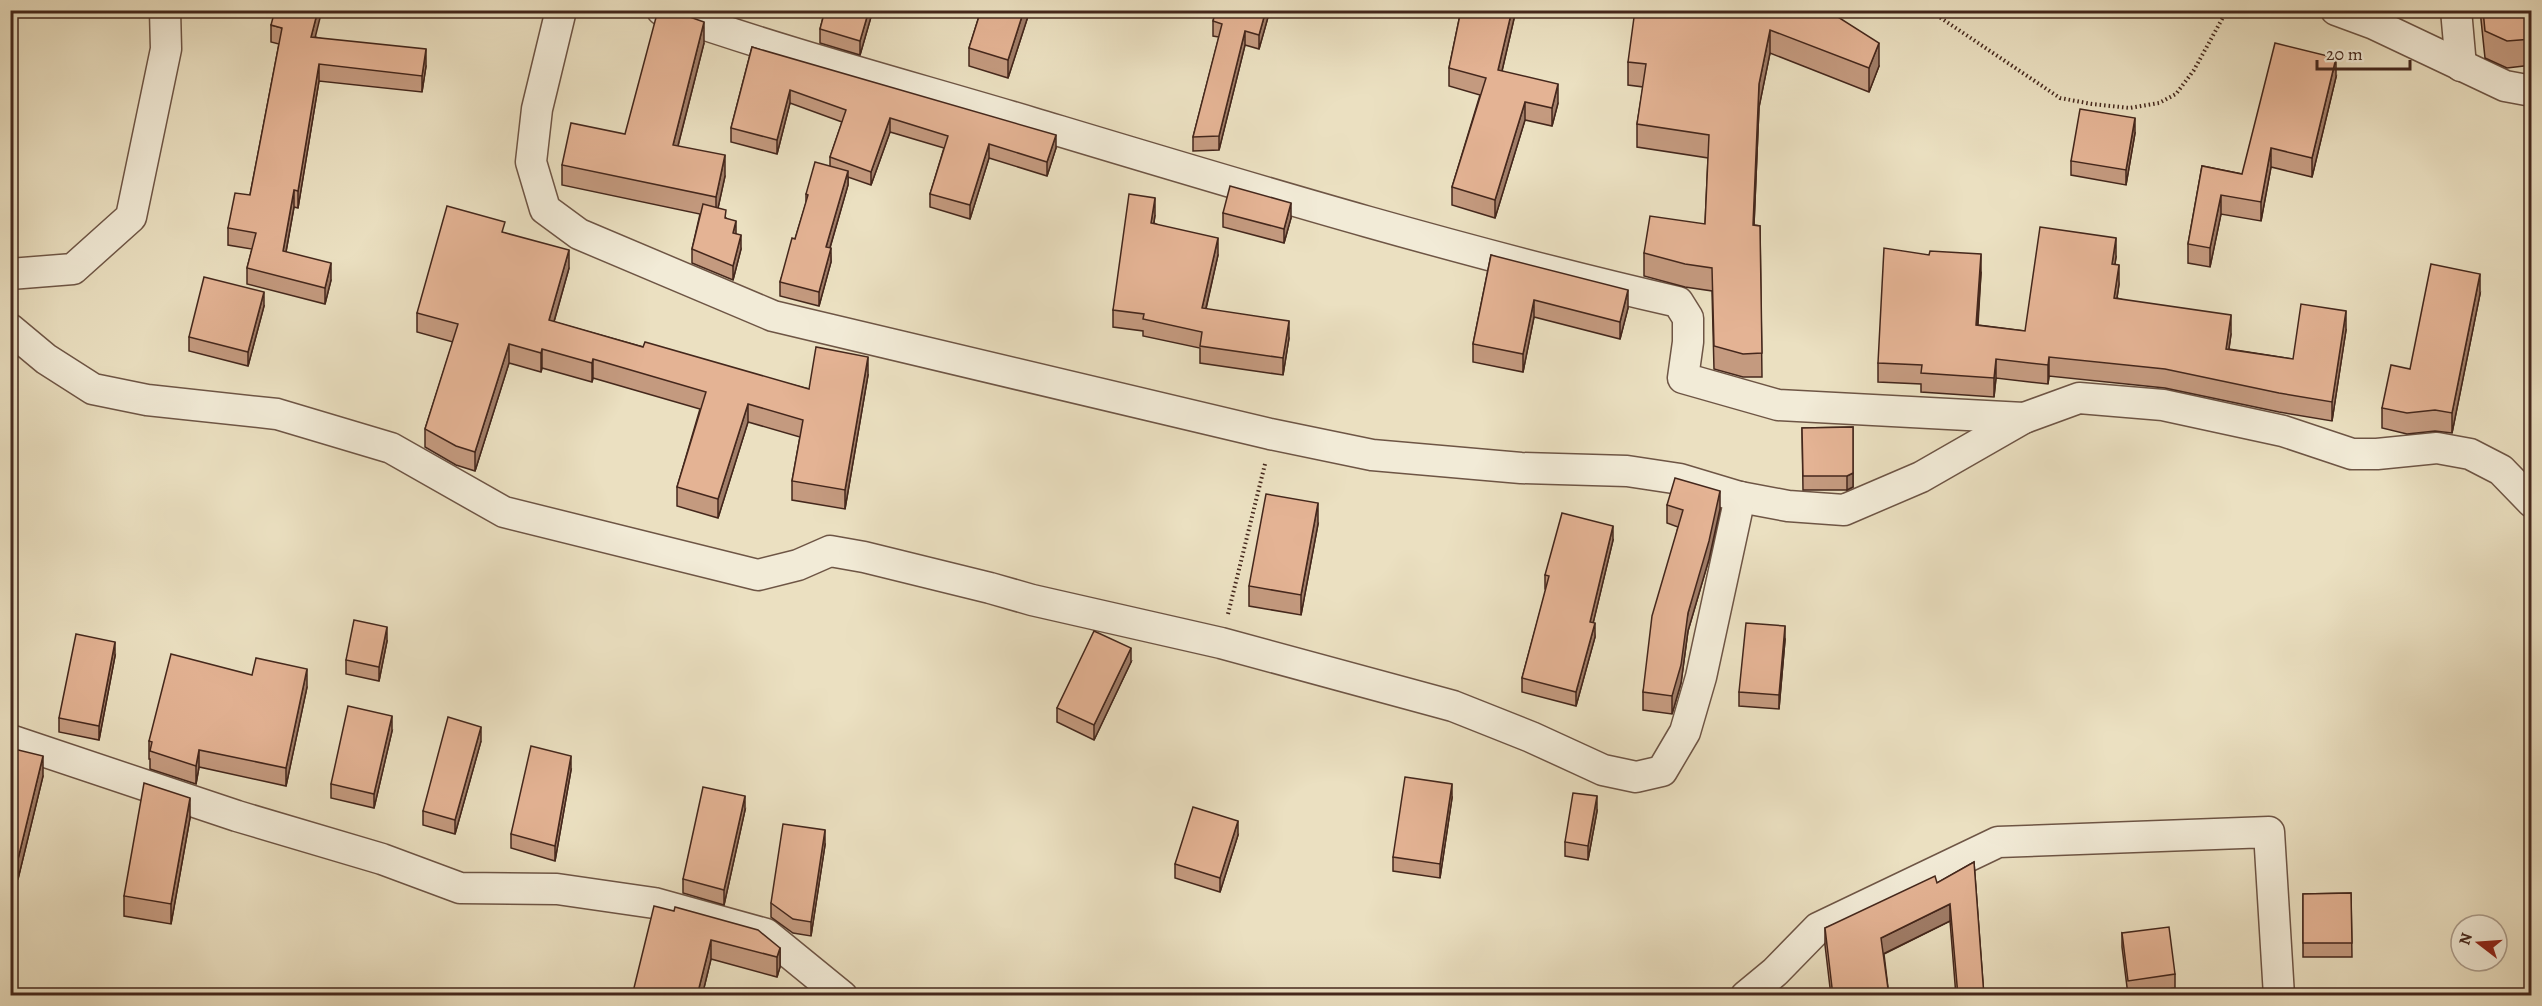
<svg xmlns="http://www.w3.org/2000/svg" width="2542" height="1006" viewBox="0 0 2542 1006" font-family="Alegreya,serif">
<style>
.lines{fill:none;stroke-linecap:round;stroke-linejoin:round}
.minor-casing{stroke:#6e5545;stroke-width:33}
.path{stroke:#44271c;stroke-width:4;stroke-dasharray:1.5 3;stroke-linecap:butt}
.minor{stroke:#f2ebd7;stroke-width:30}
.wall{fill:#c49a7f;stroke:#44271c;stroke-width:1.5}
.shaded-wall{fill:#a07d68;stroke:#44271c;stroke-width:1.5}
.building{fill:#e4b394;stroke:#44271c;stroke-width:1.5}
</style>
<rect width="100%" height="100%" fill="#ebe0c1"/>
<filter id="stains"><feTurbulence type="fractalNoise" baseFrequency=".00333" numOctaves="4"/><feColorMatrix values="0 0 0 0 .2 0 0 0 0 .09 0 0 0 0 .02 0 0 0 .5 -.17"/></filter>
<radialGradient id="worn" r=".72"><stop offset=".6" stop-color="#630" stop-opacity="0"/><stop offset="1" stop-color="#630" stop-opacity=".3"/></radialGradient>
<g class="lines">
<g class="minor-casing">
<g id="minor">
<path d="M561,10L537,109L531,162L545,209L579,234L773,316L1270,434L1372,455L1521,468L1627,471L1680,479L1740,497L1788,506L1844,510L1921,477L2024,418L2079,398L2163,405L2283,431L2352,454H2377L2437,448L2470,454L2501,470L2532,502"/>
<path d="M662,10C784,53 909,86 1033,123C1246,187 1460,252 1678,302L1688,318V342L1683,378L1778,405L2024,418"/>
<path d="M2336,10L2374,24L2505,86L2532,91"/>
<path d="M2456,10L2461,66"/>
<path d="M10,274L73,269L131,217L166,49L165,10"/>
<path d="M10,329L46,359L93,389L147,400L277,414L391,448L504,512L758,575L798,565L830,551L864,557L990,588L1032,600L1221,643L1453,706L1531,737L1603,770L1636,777L1662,771L1685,732L1701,677L1740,497"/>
<path d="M10,740L237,816L382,859L460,888L557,889L654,903L766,934L842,996"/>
<path d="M1746,996L1775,972L1818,928L1998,842L2269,832L2279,996"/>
</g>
</g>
<g class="path">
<path d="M1929,10L2060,98L2092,104L2130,108L2159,103L2176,94L2194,70L2227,10"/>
<path d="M1228,614L1265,464"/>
</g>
<use href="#minor" class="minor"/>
</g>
<g class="wall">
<path d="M825,10H873L860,55L820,43V29Z"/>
<path d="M981,10H1030L1008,78L969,66V48Z"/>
<path d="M1216,10H1270L1259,49L1245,45L1219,150L1193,151V137L1219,37L1213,36V21Z"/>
<path d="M1461,10H1516L1502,71L1558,103L1552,126L1525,120L1495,218L1452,205V187L1480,95L1449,86V68Z"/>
<path d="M1827,10L1879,66L1869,92L1770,53L1759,107L1754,225L1760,226L1762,377H1743L1714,369L1712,291L1685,287L1644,276V253L1705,224L1708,158L1637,147V124L1643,87L1628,85V62Z"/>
<path d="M2480,10H2529L2532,37V65L2507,68L2485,58Z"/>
<path d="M271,25L315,37L426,66L422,92L319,81L298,208L294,207L286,252L331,280L325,304L247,284V268L252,249L228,245V228L250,195L279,44L271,42Z"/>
<path d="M704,43L678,146L725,176L718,208L726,218L736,234L741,249L733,280L692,263V249L700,214L562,185V165L625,134Z"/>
<path d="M752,47L1056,148L1047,176L989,158L970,219L930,207V194L944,148L890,132L871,185L848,177V185L830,248L831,262L819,306L780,296V282L795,239L806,203V194L830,166V157L842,122L790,103L777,154L731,142V128Z"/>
<path d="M2336,77L2312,177L2271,167L2261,221L2221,214L2210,267L2188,263V244L2202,166L2242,174Z"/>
<path d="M2135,133L2126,185L2071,175V161Z"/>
<path d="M1223,213L1291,218L1284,243L1223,227Z"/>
<path d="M1155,215L1154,223L1218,255L1206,309L1289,338L1283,375L1200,363V348L1143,336V331L1113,327V310Z"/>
<path d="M505,233L569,268L554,322L643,347L809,389L868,375L845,509L792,500V481L800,437L748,422L718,518L677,506V487L700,409L593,378L592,382L542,368L541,372L509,363L475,471L456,465L425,447V429L453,342L417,332V313Z"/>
<path d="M1491,255L1628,308L1620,339L1534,317L1523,372L1473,362V344Z"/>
<path d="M2116,257L2115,264L2119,284L2117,298L2231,334L2229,349L2293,359L2346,330L2332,421L2279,412L2165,388L2049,376L2048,384L1996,378L1994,397L1921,392V384L1878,382V363L1981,273L1978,325L2025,331Z"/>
<path d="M2480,294L2452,433L2435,431L2407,434L2382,428V408Z"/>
<path d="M264,306L248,366L189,351V337Z"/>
<path d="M1853,427V487L1847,490H1803L1802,428Z"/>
<path d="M1667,505L1720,509L1709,559L1688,631L1681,683L1672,714L1643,710V692L1678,527L1667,523Z"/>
<path d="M1318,524L1301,615L1249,606V586Z"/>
<path d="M1613,540L1593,623L1595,637L1576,706L1522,692V678L1546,590L1545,589V575Z"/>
<path d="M1785,640L1779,709L1739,706V692Z"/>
<path d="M387,641L379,681L346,674V660Z"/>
<path d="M115,656L99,740L59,732V718Z"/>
<path d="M1131,662L1094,740L1057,722V708Z"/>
<path d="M252,675L307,687L286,786L199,767L196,784L150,769V759H149V741Z"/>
<path d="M392,731L374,808L331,798V784Z"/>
<path d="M481,741L455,834L423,825V811Z"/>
<path d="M10,748L43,776L18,879L10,877Z"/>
<path d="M571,770L555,861L511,848V834Z"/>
<path d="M1452,798L1440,878L1393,871V857Z"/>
<path d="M745,810L724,905L683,893V879Z"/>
<path d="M1597,811L1588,860L1565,856V842Z"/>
<path d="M190,818L171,924L124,916V896Z"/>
<path d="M1238,835L1220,892L1175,878V864Z"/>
<path d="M825,845L811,936L793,933L771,917V903Z"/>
<path d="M1974,862L1984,996H1956L1950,921L1884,954L1889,996H1831L1825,945V928L1937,883Z"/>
<path d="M2351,893L2352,957H2303V894Z"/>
<path d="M674,911L780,948V967L777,977L711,959L702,996H632Z"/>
<path d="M2122,933L2175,974V988L2128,995L2122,947Z"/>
</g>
<g class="shaded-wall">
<path d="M318,10H322L311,54V37Z"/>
<path d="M869,10H873L860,55V41Z"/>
<path d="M1024,10H1030L1008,78V60Z"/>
<path d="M1266,10H1270L1259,49V35Z"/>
<path d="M1512,10H1516L1498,88V70Z"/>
<path d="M704,22V43L673,165V145Z"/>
<path d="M1770,30V53L1759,107L1753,248V225L1759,84Z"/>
<path d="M1245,31V45L1219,150V136Z"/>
<path d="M1879,43V66L1869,92V68Z"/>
<path d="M426,49V66L422,92V76Z"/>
<path d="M2336,58V77L2312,177V158Z"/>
<path d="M319,64V81L298,208V191Z"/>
<path d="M1558,84V103L1552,126V108Z"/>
<path d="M790,90V103L777,154V140Z"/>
<path d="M1525,102V120L1495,218V200Z"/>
<path d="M890,118V132L871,185V172Z"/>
<path d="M2135,118V133L2126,185V170Z"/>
<path d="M1056,135V148L1047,176V162Z"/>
<path d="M989,144V158L970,219V205Z"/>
<path d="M2271,148V167L2261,221V202Z"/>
<path d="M725,155V176L716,217V197Z"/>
<path d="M848,171V185L826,261V247Z"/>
<path d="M294,190V207L283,268V251Z"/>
<path d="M2221,195V214L2210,267V248Z"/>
<path d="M1155,198V215L1151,240V223Z"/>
<path d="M1291,203V218L1284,243V229Z"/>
<path d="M736,221V235L733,233Z"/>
<path d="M741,235V249L733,280V266Z"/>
<path d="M1218,238V255L1202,325V308Z"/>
<path d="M2116,238V257L2112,283V264Z"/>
<path d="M831,248V262L819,306V292Z"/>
<path d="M569,250V268L549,339V320Z"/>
<path d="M1981,254V273L1976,344V325Z"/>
<path d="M331,263V280L325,304V288Z"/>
<path d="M2119,265V284L2114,317V298Z"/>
<path d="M2480,274V294L2452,433V413Z"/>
<path d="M1628,290V308L1620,339V322Z"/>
<path d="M264,292V306L248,366V352Z"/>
<path d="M1534,300V317L1523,372V354Z"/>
<path d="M2346,311V330L2332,421V402Z"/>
<path d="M2231,315V334L2226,368V349Z"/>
<path d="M1289,321V338L1283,375V358Z"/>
<path d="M509,344V363L475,471V452Z"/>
<path d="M542,349V368L541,372V353Z"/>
<path d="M868,357V375L845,509V490Z"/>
<path d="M2049,357V376L2048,384V365Z"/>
<path d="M593,359V378L592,382V363Z"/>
<path d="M1996,359V378L1994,397V378Z"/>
<path d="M748,404V422L718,518V499Z"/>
<path d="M1853,473V487L1847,490V476Z"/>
<path d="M1720,491V509L1709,559L1688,631L1681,683L1672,714V696L1688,613Z"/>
<path d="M1318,503V524L1301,615V595Z"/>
<path d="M1613,526V540L1590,636V622Z"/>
<path d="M1595,623V637L1576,706V692Z"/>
<path d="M1785,626V640L1779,709V695Z"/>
<path d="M387,627V641L379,681V667Z"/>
<path d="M115,642V656L99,740V726Z"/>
<path d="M1131,648V662L1094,740V725Z"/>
<path d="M307,669V687L286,786V768Z"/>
<path d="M392,716V731L374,808V794Z"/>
<path d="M481,727V741L455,834V820Z"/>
<path d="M199,750V767L196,784V766Z"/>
<path d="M43,756V776L18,879V859Z"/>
<path d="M571,756V770L555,861V846Z"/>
<path d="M1452,784V798L1440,878V864Z"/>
<path d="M745,796V810L724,905V890Z"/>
<path d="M1597,796V811L1588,860V846Z"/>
<path d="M190,798V818L171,924V904Z"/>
<path d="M1238,821V835L1220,892V878Z"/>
<path d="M825,830V845L811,936V922Z"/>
<path d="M1950,904V921L1881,955V938Z"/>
<path d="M711,940V959L702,996H697Z"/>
<path d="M780,948V967L777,977V957Z"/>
</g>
<g class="building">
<path d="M275,10H318L311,37L426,49L422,76L319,64L298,191L294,190L283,251L331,263L325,288L247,268L256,233L228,228L235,193L250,195L282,28L271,25Z"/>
<path d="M658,10H670L704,22L673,145L725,155L716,197L562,165L571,123L625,134Z"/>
<path d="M825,10H869L860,41L820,29Z"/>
<path d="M981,10H1024L1008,60L969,48Z"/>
<path d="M1216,10H1266L1259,35L1245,31L1219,136L1193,137L1222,24L1213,21Z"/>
<path d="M1461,10H1512L1498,70L1558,84L1552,108L1525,102L1495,200L1452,187L1486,78L1449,68Z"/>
<path d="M1635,10H1827L1879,43L1869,68L1770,30L1759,84L1753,225L1760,226L1762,353L1743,354L1714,346L1712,268L1685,264L1644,253L1650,216L1705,224L1709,135L1637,124L1646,64L1628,62Z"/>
<path d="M2483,10H2529L2532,39L2507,41L2485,31Z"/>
<path d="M2275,43L2336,58L2312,158L2271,148L2261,202L2221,195L2210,248L2188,244L2202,166L2242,174Z"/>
<path d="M752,47L1056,135L1047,162L989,144L970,205L930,194L948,136L890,118L871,172L830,157L846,110L790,90L777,140L731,128Z"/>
<path d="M2080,109L2135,118L2126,170L2071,161Z"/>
<path d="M815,162L848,171L826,247L831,248L819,292L780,282L792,238L795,239L808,195L806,194Z"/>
<path d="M1230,186L1291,203L1284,229L1223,213Z"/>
<path d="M1129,194L1155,198L1151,223L1218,238L1202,308L1289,321L1283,358L1200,346L1202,332L1143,319L1144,314L1113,310Z"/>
<path d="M703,204L726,210L725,218L736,221L733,233L741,235L733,266L692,249Z"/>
<path d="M447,206L505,222L502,232L569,250L549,320L643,347L645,342L809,389L816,347L868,357L845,490L792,481L803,420L748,404L718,499L677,487L706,392L593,359L592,363L542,349L541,353L509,344L475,452L456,446L425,429L458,324L417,313Z"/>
<path d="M2040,227L2116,238L2112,264L2119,265L2114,298L2231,315L2226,349L2293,359L2301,304L2346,311L2332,402L2279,393L2165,369L2049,357L2048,365L1996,359L1994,378L1921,373L1922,365L1878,363L1884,248L1929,255L1930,251L1981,254L1976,325L2025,331Z"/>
<path d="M1491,255L1628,290L1620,322L1534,300L1523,354L1473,344Z"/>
<path d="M2431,264L2480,274L2452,413L2435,410L2407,413L2382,408L2391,365L2410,369Z"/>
<path d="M204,277L264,292L248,352L189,337Z"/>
<path d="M1853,427V473L1847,476H1803L1802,428Z"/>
<path d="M1675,478L1720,491L1709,541L1688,613L1681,665L1672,696L1643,692L1652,616L1683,510L1667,505Z"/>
<path d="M1266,494L1318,503L1301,595L1249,586Z"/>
<path d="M1562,513L1613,526L1590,622L1595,623L1576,692L1522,678L1549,576L1545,575Z"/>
<path d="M354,620L387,627L379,667L346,660Z"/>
<path d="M1746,623L1785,626L1779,695L1739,692Z"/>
<path d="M1094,631L1131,648L1094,725L1057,708Z"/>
<path d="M76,634L115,642L99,726L59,718Z"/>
<path d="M171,654L252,675L256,658L307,669L286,768L199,750L196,766L150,751L152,742L149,741Z"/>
<path d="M348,706L392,716L374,794L331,784Z"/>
<path d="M448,717L481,727L455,820L423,811Z"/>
<path d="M531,746L571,756L555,846L511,834Z"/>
<path d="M10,748L43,756L18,859L10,857Z"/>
<path d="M1405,777L1452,784L1440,864L1393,857Z"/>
<path d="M144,783L190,798L171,904L124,896Z"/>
<path d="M703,787L745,796L724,890L683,879Z"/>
<path d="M1573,793L1597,796L1588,846L1565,842Z"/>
<path d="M1193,807L1238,821L1220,878L1175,864Z"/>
<path d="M783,824L825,830L811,922L793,919L771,903Z"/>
<path d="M1974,862L1984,996H1958L1950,904L1881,938L1889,996H1833L1825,928L1935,876L1937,883Z"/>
<path d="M2351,893L2352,943H2303V894Z"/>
<path d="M654,906L674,911L675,907L758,930L780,948L777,957L711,940L697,996H632Z"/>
<path d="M2169,927L2175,974L2128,981L2122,933Z"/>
</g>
<rect width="2542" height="1006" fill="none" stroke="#ebe0c1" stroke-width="36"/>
<rect x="12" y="12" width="2518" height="982" fill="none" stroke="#44271c" stroke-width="3"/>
<rect x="18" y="18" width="2506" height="970" fill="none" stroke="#44271c" stroke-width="1.5"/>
<g transform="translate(2479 943) rotate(287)"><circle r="28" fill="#f2ebd7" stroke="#ac9d8c" stroke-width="1.5"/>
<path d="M0-4.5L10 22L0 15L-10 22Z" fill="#8f2418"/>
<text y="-9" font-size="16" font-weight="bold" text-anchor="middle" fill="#44271c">N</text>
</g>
<path d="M2317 60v9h93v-9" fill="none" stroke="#44271c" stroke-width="3"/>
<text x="2326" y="60" font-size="18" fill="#44271c" stroke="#f2ebd7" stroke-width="4.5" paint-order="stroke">20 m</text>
<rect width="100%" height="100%" filter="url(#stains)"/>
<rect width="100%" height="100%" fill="url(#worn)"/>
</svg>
